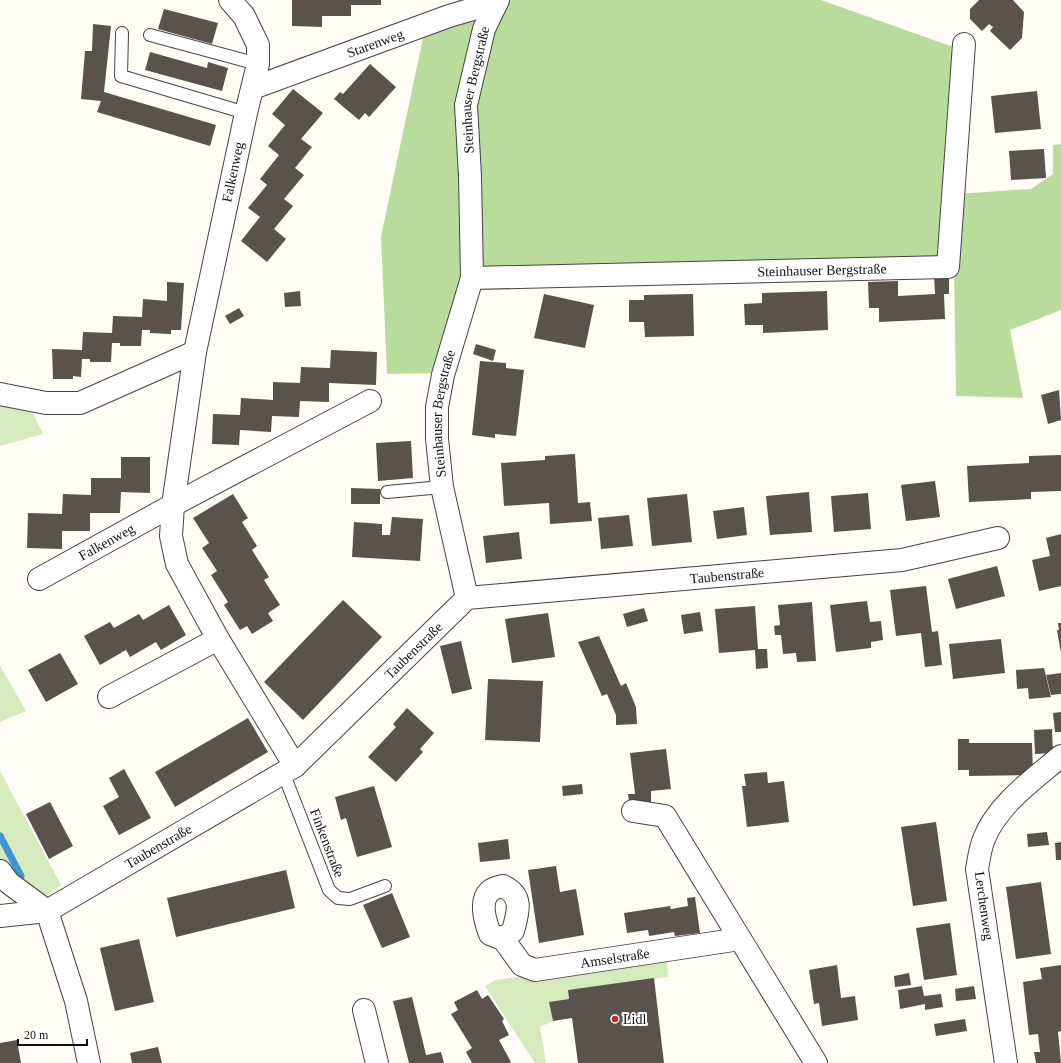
<svg xmlns="http://www.w3.org/2000/svg" width="1061" height="1063" viewBox="0 0 1061 1063" font-family="'Times New Roman',serif">
<style>
.green{fill:#d5ebbd}
.forest{fill:#b9dc9c}
.lines{fill:none;stroke-linecap:round;stroke-linejoin:round}
.stream{stroke:#3f96cf;stroke-width:7}
.building{fill:#5a524d}
.service-casing{stroke:#444;stroke-width:14}
.minor-casing{stroke:#444;stroke-width:24}
.service{stroke:#fff;stroke-width:12}
.minor{stroke:#fff;stroke-width:22}
.poi-dot{fill:#c4262e;stroke:#fff;stroke-width:1.5}
.labels{text-anchor:middle;dominant-baseline:central;stroke-width:4;stroke-linejoin:round;paint-order:stroke}
.street-label{font-size:14px;fill:#111;stroke:#fff}
.poi-label{font-size:14px;fill:#111;stroke:#fff;text-anchor:start}
</style>
<rect width="100%" height="100%" fill="#fffdf5"/>
<g class="green">
<path d="M0,402L31,409L43,434L0,446Z"/>
<path d="M0,666L26,711L0,722Z"/>
<path d="M0,771L61,885L37,902L0,868Z"/>
<path d="M667,957L668,977L568,990L569,999L549,1002L553,1021L540,1027L546,1063H535L485,986L495,980Z"/>
</g>
<g class="forest">
<path d="M458,0H821L956,48L952,263L470,276L440,373L387,374L381,236L426,24Z"/>
<path d="M1061,144V310L1010,330L1023,398L956,396L954,265L956,194L1031,189L1053,174V145Z"/>
</g>
<g class="lines">
<path class="stream" d="M0,836L21,876"/>
</g>
<g class="building">
<path d="M292,0H381V5H351V16H322V27L292,26Z"/>
<path d="M979,0H1013L1024,12L1022,38L1010,50L990,31L993,27L989,24L982,31L970,19V9Z"/>
<path d="M164,9L218,23L212,44L158,29Z"/>
<path d="M93,24L111,26L104,92L216,125L210,146L97,112L101,101L81,99L85,51H92Z"/>
<path d="M150,52L207,68L208,62L228,68L222,91L145,70Z"/>
<path d="M370,64L396,87L369,117L365,113L359,120L334,99L340,92L343,94Z"/>
<path d="M293,89L323,113L301,139L312,147L295,168L304,175L284,199L293,206L274,229L286,239L267,262L241,241L260,217L248,208L267,185L260,179L279,155L268,146L285,125L272,114Z"/>
<path d="M1037,91L1041,129L995,133L991,96Z"/>
<path d="M1044,149L1046,178L1011,180L1009,151Z"/>
<path d="M949,273V294H944L945,319L879,322V308H869L868,282L898,281V296L935,294L934,274Z"/>
<path d="M167,282L184,283L181,330H171V334L150,333V330H142L141,346H120V343H112L111,362H90V359H82L81,377L73,376V379H53L52,349L82,350L83,332L112,333L113,316L142,317L143,299L167,301Z"/>
<path d="M300,291L301,306L285,307L284,293Z"/>
<path d="M827,291L828,330L763,333V325H745L744,304L762,303V293Z"/>
<path d="M544,294L594,305L585,348L534,338Z"/>
<path d="M693,294L694,336L645,337L644,322H629V300H644V295Z"/>
<path d="M239,308L244,316L230,324L225,316Z"/>
<path d="M476,344L496,350L493,361L473,354Z"/>
<path d="M331,350L377,352L376,385L329,383V402L300,401L299,417L272,416L271,432L240,430L239,445L212,444L213,414L240,415L241,398L273,400V382L300,383L301,367L330,368Z"/>
<path d="M480,361L506,363V368L524,370L516,436L495,434V438L472,435Z"/>
<path d="M1059,390L1061,420L1048,424L1041,395Z"/>
<path d="M411,441L413,478L378,481L376,443Z"/>
<path d="M575,454L578,503L590,502L592,521L550,524L549,503L504,506L501,463L545,460V456Z"/>
<path d="M1061,455V491L1031,492V499L969,502L967,466L1029,463V456Z"/>
<path d="M121,457H150V493L121,492L120,513H90V531H62V549L27,548L28,513L62,514L63,494L91,495V478H121Z"/>
<path d="M935,481L940,517L906,521L901,485Z"/>
<path d="M351,488L380,489V504H351Z"/>
<path d="M809,492L812,532L770,535L766,496Z"/>
<path d="M868,493L871,529L834,532L831,496Z"/>
<path d="M233,494L248,518L242,522L257,546L252,550L269,577L264,580L280,605L268,613L273,621L252,634L247,626L240,630L224,605L228,602L211,575L217,571L202,548L209,543L193,518Z"/>
<path d="M687,494L692,542L652,546L647,498Z"/>
<path d="M744,507L747,535L717,539L713,511Z"/>
<path d="M629,515L633,546L601,549L598,518Z"/>
<path d="M392,517L423,519L420,561L352,557L354,522L382,524V535H390Z"/>
<path d="M519,532L522,559L486,563L483,536Z"/>
<path d="M1061,534V586L1039,591L1032,560L1050,556L1046,538Z"/>
<path d="M997,566L1005,596L956,609L948,579Z"/>
<path d="M926,586L932,632L938,631L942,665L925,667L921,633L896,636L890,590Z"/>
<path d="M343,600L382,637L303,720L264,682Z"/>
<path d="M867,601L870,622L881,621L883,640L871,642V648L836,652L830,605Z"/>
<path d="M812,602L816,661L797,662L796,653L783,654L781,635H775L774,626L780,625L778,605Z"/>
<path d="M169,605L186,635L161,650L156,642L130,657L126,650L100,665L84,636L110,622L114,628L139,614L143,620Z"/>
<path d="M755,606L758,649H767L768,668L756,669L755,650L719,653L715,609Z"/>
<path d="M644,608L648,621L627,627L623,614Z"/>
<path d="M700,612L703,631L684,634L681,615Z"/>
<path d="M548,613L555,657L512,663L505,619Z"/>
<path d="M1058,623H1061V653L1057,630H1059Z"/>
<path d="M599,636L621,686L626,683L636,707L637,724L616,725V715L607,694L602,696L578,642Z"/>
<path d="M1001,639L1005,673L953,679L949,644Z"/>
<path d="M461,641L472,689L452,694L440,646Z"/>
<path d="M60,653L78,684L46,702L28,670Z"/>
<path d="M1044,668L1051,697L1029,699L1028,688L1017,689L1016,670Z"/>
<path d="M1061,673V694L1051,695L1046,675Z"/>
<path d="M488,679L543,681L540,742L485,740Z"/>
<path d="M407,708L434,733L420,749L423,752L396,782L368,757L396,727L393,724Z"/>
<path d="M1061,712V732H1055L1053,713Z"/>
<path d="M248,718L268,752L175,807L155,772Z"/>
<path d="M1052,729L1053,753L1035,754L1034,730Z"/>
<path d="M958,739H969V743H1032L1033,775L969,776V770H958Z"/>
<path d="M666,749L671,789L651,791V802H629L628,794H635L630,753Z"/>
<path d="M124,769L151,818L119,835L103,806L119,797L109,778Z"/>
<path d="M767,772L768,783L784,781L789,822L747,827L742,786H746L744,774Z"/>
<path d="M582,784L583,794L563,796L562,786Z"/>
<path d="M374,786L392,847L357,857L346,818L341,820L335,797Z"/>
<path d="M50,802L73,846L49,859L26,814Z"/>
<path d="M936,822L947,901L913,906L901,827Z"/>
<path d="M1047,832L1049,845L1028,847L1027,834Z"/>
<path d="M508,839L510,859L480,862L478,843Z"/>
<path d="M1061,842V860H1056L1055,843Z"/>
<path d="M556,866L560,892L576,889L584,935L539,943L528,870Z"/>
<path d="M286,870L295,908L176,937L167,898Z"/>
<path d="M1041,882L1051,954L1016,959L1006,887Z"/>
<path d="M392,893L410,937L382,948L363,905Z"/>
<path d="M695,897L700,933L675,936L674,932L649,936L648,930L627,933L624,913L670,906L671,909L688,906L687,898Z"/>
<path d="M950,923L957,975L924,980L916,928Z"/>
<path d="M139,939L154,1002L115,1011L100,948Z"/>
<path d="M837,965L841,998L855,996L858,1020L822,1026L819,1003L814,1004L809,970Z"/>
<path d="M1061,965V1031L1058,1032L1061,1063H1036L1034,1052H1040L1038,1034L1029,1035L1023,982L1042,979L1040,968Z"/>
<path d="M909,973L911,985L895,987L894,976Z"/>
<path d="M654,978L664,1063H578L572,1018L553,1021L549,1002L569,999L568,990Z"/>
<path d="M922,986L924,996L941,994L943,1007L925,1010V1004L900,1009L898,990Z"/>
<path d="M974,986L976,999L956,1001L955,989Z"/>
<path d="M477,990L482,999L488,995L504,1019L502,1021L509,1035L499,1040L511,1062L509,1063H472L466,1052L472,1048L451,1014L458,1010L454,1002Z"/>
<path d="M412,997L426,1055L441,1052L444,1063H409L393,1001Z"/>
<path d="M965,1019L967,1031L936,1036L934,1024Z"/>
<path d="M17,1040L21,1063H0V1043Z"/>
<path d="M158,1047L162,1063H132L130,1053Z"/>
</g>
<g class="lines">
<g class="service-casing">
<g id="service">
<path d="M122,33L121,76L246,113"/>
<path d="M150,35L258,64"/>
<path d="M387,492L442,487"/>
<path d="M283,772L329,890L338,898L350,899L385,886"/>
</g>
</g>
<g class="minor-casing">
<g id="minor">
<path d="M230,0L244,16L258,45V64L246,113L195,352L173,505L171,536L177,564L218,639L295,766"/>
<path id="s1" d="M253,88L449,16L497,2"/>
<path id="s2" d="M472,278L948,267L964,44"/>
<path d="M0,394L46,403H80L195,352"/>
<path id="s3" d="M39,579L173,505L370,401"/>
<path id="s4" d="M467,598L442,487L437,439V407L443,375L472,278L470,176L466,105L484,29L498,0"/>
<path d="M109,697L218,639"/>
<path d="M633,811L665,816L816,1063"/>
<path d="M0,871L9,883L47,911"/>
<path d="M47,911L76,1001L89,1063"/>
<path id="s5" d="M0,916L47,911L295,766L467,598L902,560L998,538"/>
<path id="s6" d="M503,939L513,931C518,912 524,896 503,886C499,887 493,888 490,891C479,901 485,921 490,934L503,939L522,965L535,970L740,939"/>
<path d="M364,1010L377,1063"/>
<path d="M1006,1063L977,869C979,859 980,848 984,839C997,805 1034,779 1061,756"/>
</g>
</g>
<use href="#service" class="service"/>
<use href="#minor" class="minor"/>
</g>
<circle class="poi-dot" cx="615" cy="1019" r="4"/>
<g class="labels">
<g class="street-label">
<text stroke="none"><textPath href="#s1" startOffset="130">Starenweg</textPath></text>
<text stroke="none"><textPath href="#s4" startOffset="517">Steinhauser Bergstraße</textPath></text>
<text transform="translate(233 172) rotate(-78)">Falkenweg</text>
<text stroke="none"><textPath href="#s2" startOffset="350">Steinhauser Bergstraße</textPath></text>
<text stroke="none"><textPath href="#s4" startOffset="188">Steinhauser Bergstraße</textPath></text>
<text stroke="none"><textPath href="#s3" startOffset="77">Falkenweg</textPath></text>
<text stroke="none"><textPath href="#s5" startOffset="836">Taubenstraße</textPath></text>
<text stroke="none"><textPath href="#s5" startOffset="500">Taubenstraße</textPath></text>
<text transform="translate(327 843) rotate(69)">Finkenstraße</text>
<text stroke="none"><textPath href="#s5" startOffset="176">Taubenstraße</textPath></text>
<text transform="translate(984 906) rotate(82)">Lerchenweg</text>
<text stroke="none"><textPath href="#s6" startOffset="265">Amselstraße</textPath></text>
</g>
<g class="poi-label">
<text x="623" y="1019">Lidl</text>
</g>
</g>
<path d="M18 1039v6h69v-6" fill="none" stroke="#111111" stroke-width="2"/>
<text x="24" y="1039" font-size="12" fill="#111111" stroke="#ffffff" stroke-width="3" paint-order="stroke">20 m</text>
</svg>
